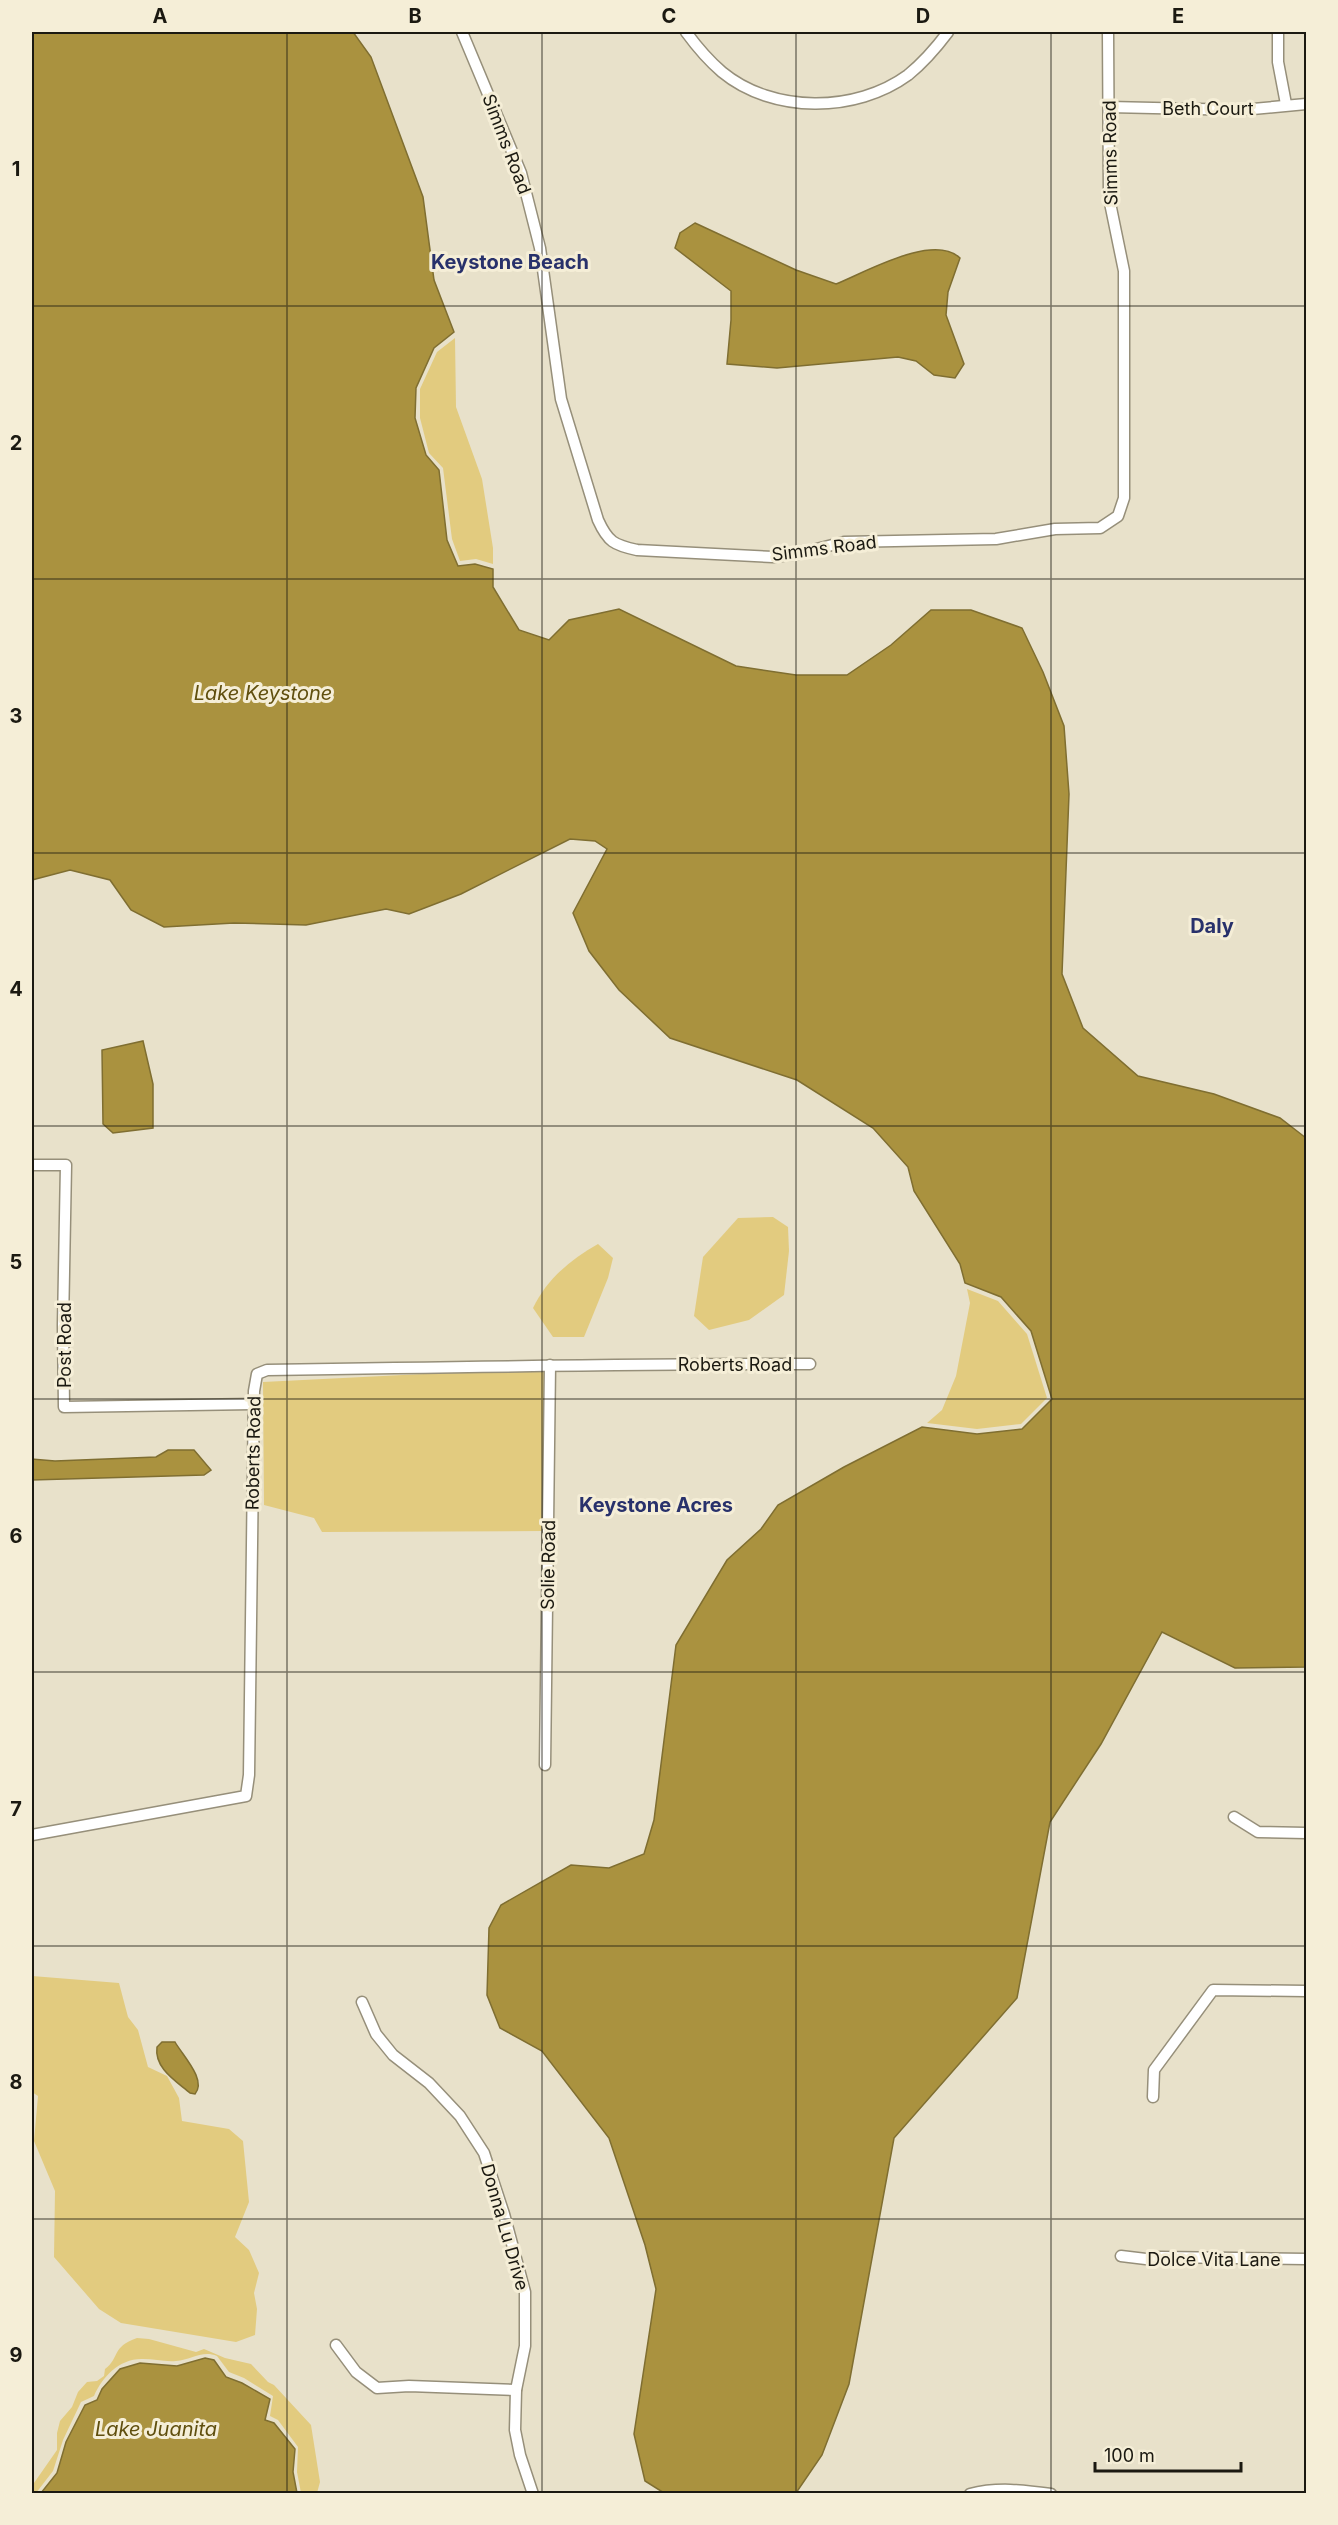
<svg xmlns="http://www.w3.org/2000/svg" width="1338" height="2525" viewBox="0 0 1338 2525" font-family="Inter,sans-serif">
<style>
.green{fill:#e2cb7f}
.water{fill:#aa923f;stroke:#7f6e31;stroke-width:1.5}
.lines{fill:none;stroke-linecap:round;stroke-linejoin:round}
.street-casing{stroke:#968f7a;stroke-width:13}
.street{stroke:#fff;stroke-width:10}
.grid{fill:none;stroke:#1b1911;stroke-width:1.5;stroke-opacity:0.55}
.labels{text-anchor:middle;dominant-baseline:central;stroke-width:6;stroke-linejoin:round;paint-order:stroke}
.street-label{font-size:18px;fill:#1b1911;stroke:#f5eed7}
.neighbourhood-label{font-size:20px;font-weight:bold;fill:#28316b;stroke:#f5eed7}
.water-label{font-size:20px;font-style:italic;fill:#604f0e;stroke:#f5eed7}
.neatline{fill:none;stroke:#1b1911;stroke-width:2}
.grid-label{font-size:20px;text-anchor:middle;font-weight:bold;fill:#1b1911}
</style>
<rect width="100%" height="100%" fill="#e8e1ca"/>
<g class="green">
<path d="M455,338L456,407L482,479L493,548V564L476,559L460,561L452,539L443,468L429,453L420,418V389L437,352Z"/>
<path d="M773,1217L788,1227L789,1251L784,1295L749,1320L709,1330L694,1316L703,1257L738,1218Z"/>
<path d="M598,1244L613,1258L608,1278L584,1337H553L533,1308C547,1279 570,1260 598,1244Z"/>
<path d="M967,1289L998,1301L1027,1334L1047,1398L1021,1424L977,1429L927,1423L942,1410L956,1376L970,1303Z"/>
<path d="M545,1371L543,1531L322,1532L314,1518L264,1505L263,1382L443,1373Z"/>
<path d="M32,1976L119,1983L128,2017L138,2030L148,2067L167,2076L179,2098L182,2121L229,2129L243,2141L249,2202L235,2237L249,2250L259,2273L254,2293L257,2309L255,2335L236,2342L121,2323L99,2309L54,2257L55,2191L34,2141L38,2096L32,2092Z"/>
<path d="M137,2338L149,2339L196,2352L204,2349L225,2358L251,2364L268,2382L274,2385L311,2425L320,2482L317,2493H301L297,2472L298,2447L278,2420L270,2416L273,2396L244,2378L229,2372L217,2356C202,2350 191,2360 176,2361C165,2362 154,2359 143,2359C120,2358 102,2377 94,2396L81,2402L63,2440L53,2471L36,2493H32L34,2483L57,2450V2433L60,2421L72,2407L78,2392L87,2382L97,2381L104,2376L105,2369C120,2358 111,2347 137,2338Z"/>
</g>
<g class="water">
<path d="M32,32H353L371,57L423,197L434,280L454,332L434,348L416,388L415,418L426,455L439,470L447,540L458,566L475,564L493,569V587L519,630L549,640L569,620L619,609L736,666L796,675H847L891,645L931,610H971L1022,628L1043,672L1064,726L1069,794L1062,974L1083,1028L1138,1076L1214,1094L1280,1118L1306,1138V1667L1235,1668L1162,1632L1101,1744L1050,1822L1017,1998L894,2138L849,2384L822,2455L796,2493H664L645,2481L634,2434L656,2289L645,2245L609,2138L542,2051L500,2028L487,1995L489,1928L501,1905L571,1865L609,1868L644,1854L654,1820L676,1645L727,1560L761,1529L778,1505L844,1467L922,1427L977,1434L1022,1429L1052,1399L1031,1331L1001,1297L965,1283L960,1264L914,1191L908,1167L873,1128L797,1080L670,1038L619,990L589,951L573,913L607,849L595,841L570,839L461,894L409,914L386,909L306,925L234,923L164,927L131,910L110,880L70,870L32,880Z"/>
<path d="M695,223L796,270L836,284C866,272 933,233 960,258L948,292L946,315L964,364L955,378L934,375L916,361L898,357L777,368L727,364L731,320V291L675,248L680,233Z"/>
<path d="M143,1041L153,1084V1128L113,1133L103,1124L102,1050Z"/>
<path d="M168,1450H194L211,1470L204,1475L32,1480V1459L55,1461L156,1457Z"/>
<path d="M162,2042H175C183,2056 207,2080 195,2094L190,2093C176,2081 154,2068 157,2047Z"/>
<path d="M205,2358L214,2360L226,2377L242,2383L270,2399L265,2420L274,2423L295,2449L293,2472L297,2493H41L57,2473L66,2442L85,2405L97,2400L102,2389L120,2369L140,2363L177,2366Z"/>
</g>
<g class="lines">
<g class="street-casing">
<g id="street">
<path d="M462,32L521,173L540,248L561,399L598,520C608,542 614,545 637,550L773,557L797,554L844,542L996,539L1055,529L1100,528L1118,516L1124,498V271L1109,198L1108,32"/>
<path d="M686,32C697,47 708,60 722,72C773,114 856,113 908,75C924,62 936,48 948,32"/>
<path d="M1278,32V62L1286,104"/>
<path d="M1109,107L1242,110L1306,104"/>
<path d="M32,1165H66L63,1325L64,1407L253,1404"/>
<path d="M545,1765L550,1365"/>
<path d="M1234,1817L1258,1832L1306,1833"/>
<path d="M32,1835L246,1796L249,1775L254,1391L257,1374L267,1370C448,1367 629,1364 810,1364"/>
<path d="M362,2002L376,2034L393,2055L429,2083L460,2116L484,2153L504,2214L525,2292V2346L516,2390L515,2430L520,2455L533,2494"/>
<path d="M1153,2097L1154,2070L1213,1990L1306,1991"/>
<path d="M1121,2256L1154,2260L1160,2257L1306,2259"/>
<path d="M336,2345L356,2372L377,2388L409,2386L516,2390"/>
<path d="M970,2494C997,2487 1023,2490 1051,2494"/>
</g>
</g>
<use href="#street" class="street"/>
</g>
<path class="grid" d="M287,32V2494M542,32V2494M796,32V2494M1051,32V2494M32,306H1306M32,579H1306M32,853H1306M32,1126H1306M32,1399H1306M32,1672H1306M32,1946H1306M32,2219H1306"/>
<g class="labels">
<g class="street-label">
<text x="1208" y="108">Beth Court</text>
<text transform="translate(507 144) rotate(69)">Simms Road</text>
<text transform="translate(1110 153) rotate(-91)">Simms Road</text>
<text transform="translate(824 548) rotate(-7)">Simms Road</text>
<text transform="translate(64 1345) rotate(-90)">Post Road</text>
<text x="735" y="1364">Roberts Road</text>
<text transform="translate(253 1453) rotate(-89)">Roberts Road</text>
<text transform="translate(548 1565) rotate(-89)">Solie Road</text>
<text transform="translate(505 2227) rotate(74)">Donna Lu Drive</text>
<text x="1214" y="2259">Dolce Vita Lane</text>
</g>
<g class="neighbourhood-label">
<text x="510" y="262">Keystone Beach</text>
<text x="1212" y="926">Daly</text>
<text x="656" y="1505">Keystone Acres</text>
</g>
<g class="water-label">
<text x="263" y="693">Lake Keystone</text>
<text x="156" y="2429">Lake Juanita</text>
</g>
</g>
<rect width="1338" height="2525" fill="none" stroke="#f5eed7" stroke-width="66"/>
<path d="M1095 2462v9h146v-9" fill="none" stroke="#1b1911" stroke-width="3"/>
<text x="1104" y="2462" font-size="18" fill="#1b1911" stroke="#f5eed7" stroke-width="4.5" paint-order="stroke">100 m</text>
<rect x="33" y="33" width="1272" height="2459" class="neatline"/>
<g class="grid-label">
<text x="160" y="23">A</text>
<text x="415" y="23">B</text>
<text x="669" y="23">C</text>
<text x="923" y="23">D</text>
<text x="1178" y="23">E</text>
<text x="16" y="176">1</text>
<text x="16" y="450">2</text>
<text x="16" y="723">3</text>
<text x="16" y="996">4</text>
<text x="16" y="1269">5</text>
<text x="16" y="1543">6</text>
<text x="16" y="1816">7</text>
<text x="16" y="2089">8</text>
<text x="16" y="2362">9</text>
</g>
</svg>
